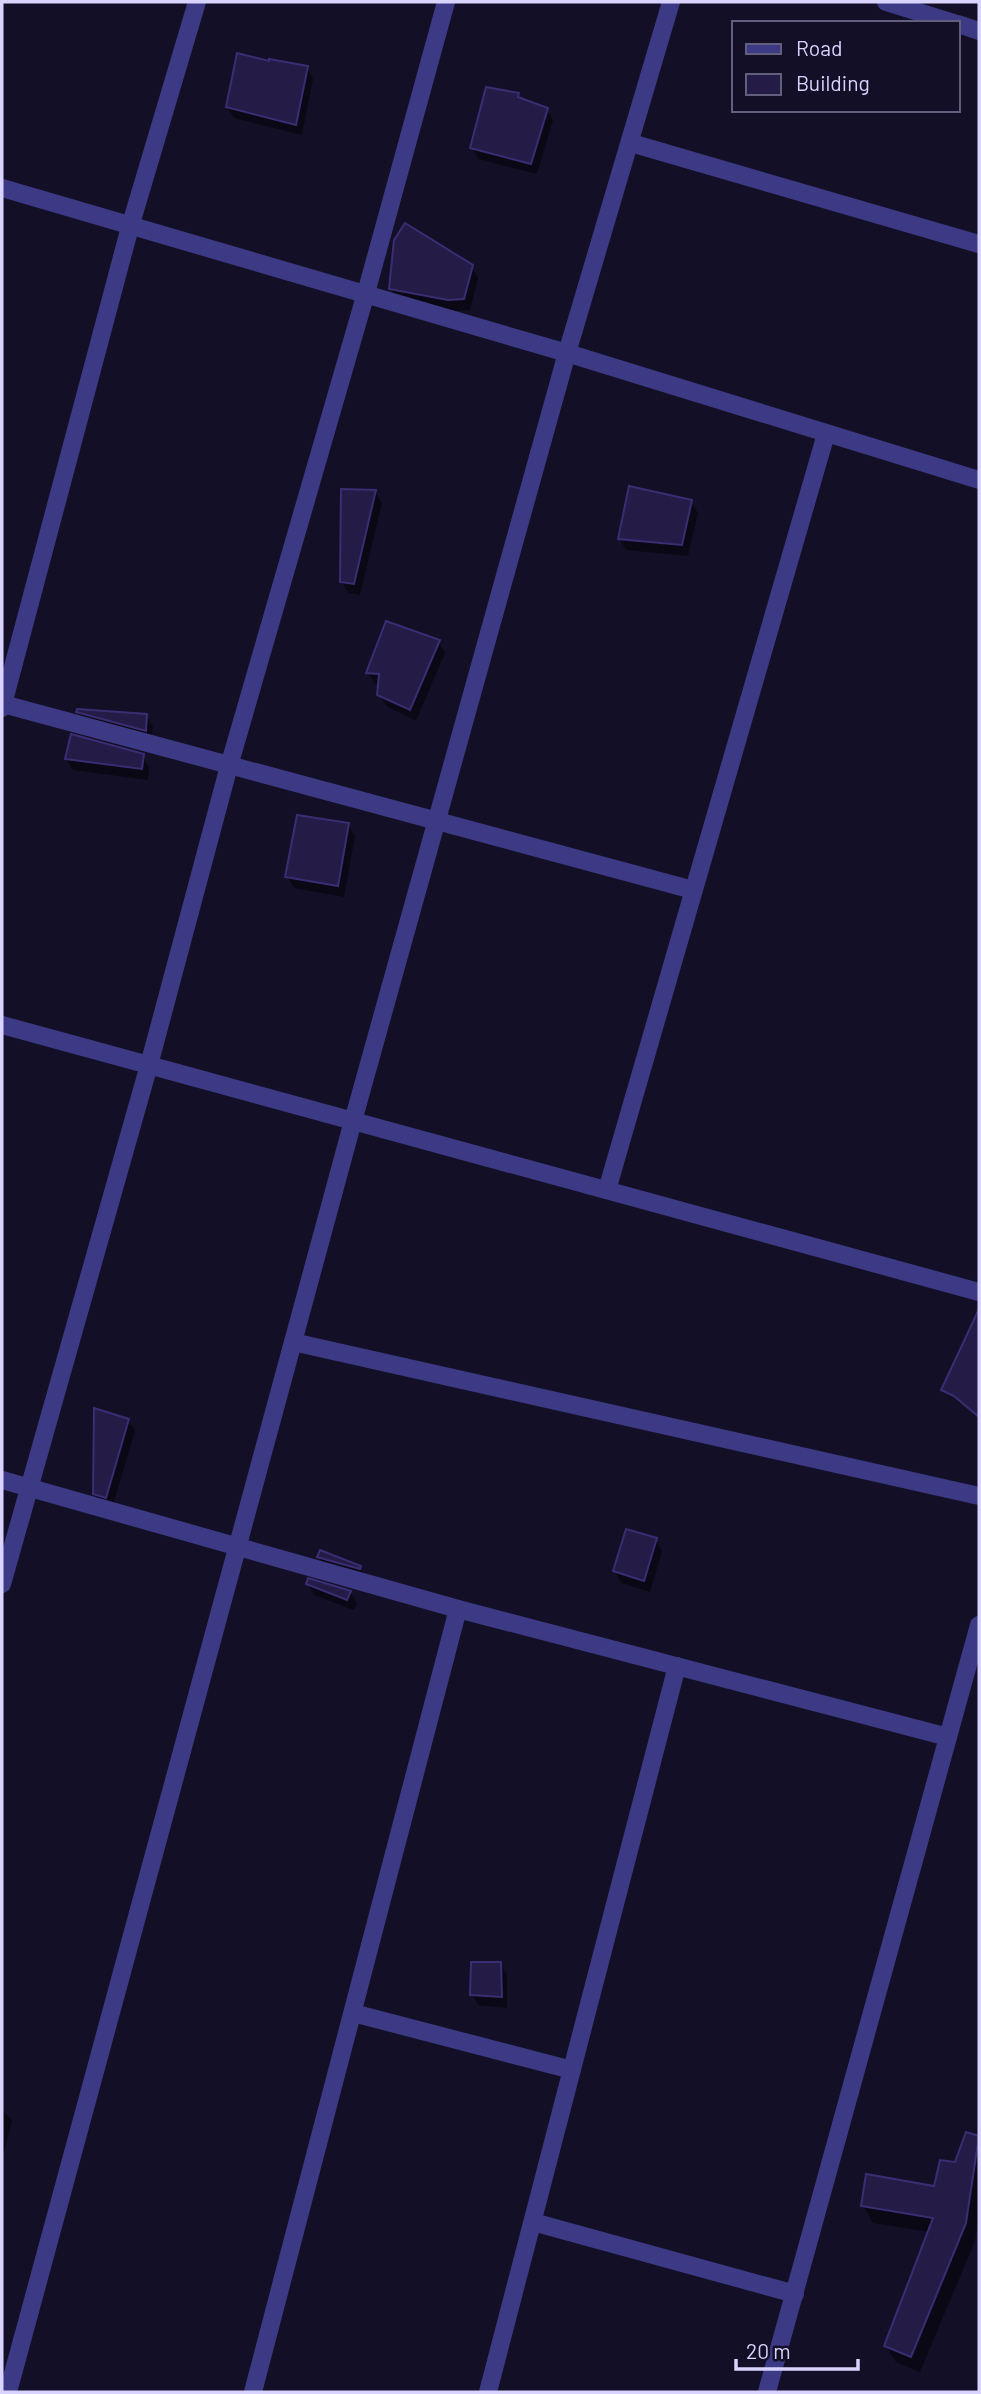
<svg xmlns="http://www.w3.org/2000/svg" width="981" height="2394" viewBox="0 0 981 2394" font-family="Barlow,sans-serif">
<style>
.shadow{fill:#0007}
.building{fill:#241b47;stroke:#3b2d73;stroke-width:2}
.lines{fill:none;stroke-linecap:round;stroke-linejoin:round}
.minor{stroke:#3d3a85;stroke-width:18}
</style>
<rect width="100%" height="100%" fill="#130f26"/>
<g class="shadow">
<path d="M270,64L307,68L313,79L302,135L234,118L227,107Z"/>
<path d="M487,89H499L546,109L553,120L537,174L478,159L472,147Z"/>
<path d="M471,266L478,278L470,310L455,311L397,300L391,289Z"/>
<path d="M375,492L382,503L360,595L348,593L342,582Z"/>
<path d="M691,502L698,513L688,556L626,550L620,539Z"/>
<path d="M439,642L445,653L416,721L386,706L379,694L380,684H375L368,672Z"/>
<path d="M78,712L146,716L153,727L151,741L84,723Z"/>
<path d="M142,755L149,767L148,780L73,770L66,759Z"/>
<path d="M348,825L355,836L344,897L294,888L287,876Z"/>
<path d="M128,1420L135,1431L112,1508L101,1505L94,1493Z"/>
<path d="M655,1539L662,1551L650,1592L621,1583L615,1571Z"/>
<path d="M319,1557L360,1568L366,1579L325,1568Z"/>
<path d="M308,1583L350,1592L357,1603L354,1610L314,1595Z"/>
<path d="M500,1963L507,1975V2008L478,2005L472,1994Z"/>
<path d="M2,2109L12,2121L2,2160Z"/>
<path d="M967,2134L979,2137V2218L975,2241L920,2372L896,2362L886,2346L930,2232L873,2223L863,2206L936,2188L956,2164Z"/>
</g>
<g class="building">
<path d="M237,53L269,61V59L308,66L296,125L226,107Z"/>
<path d="M486,87L519,93L518,97L548,108L531,164L470,148Z"/>
<path d="M405,223L473,265L464,299L448,300L389,289L394,240Z"/>
<path d="M629,486L692,500L682,545L618,539Z"/>
<path d="M341,489L376,490L354,584L340,582Z"/>
<path d="M386,621L440,640L410,710L377,695L379,674L366,673Z"/>
<path d="M77,709L147,714L146,731L76,712Z"/>
<path d="M71,734L144,754L142,769L65,759Z"/>
<path d="M297,815L349,823L338,886L285,877Z"/>
<path d="M979,1309V1417L954,1396L941,1390Z"/>
<path d="M94,1408L129,1419L106,1498L93,1494Z"/>
<path d="M626,1529L657,1538L644,1581L613,1571Z"/>
<path d="M320,1550L361,1566L360,1569L317,1557Z"/>
<path d="M308,1578L351,1591L347,1600L306,1584Z"/>
<path d="M471,1962H501L502,1997L470,1995Z"/>
<path d="M966,2132L979,2136L966,2223L911,2357L884,2346L933,2218L861,2206L866,2174L934,2186L940,2160L955,2162Z"/>
</g>
<g class="lines">
<g class="minor">
<path d="M886,2L954,23"/>
<path d="M958,24L979,31"/>
<path d="M631,143L979,244"/>
<path d="M2,188L567,353L979,480"/>
<path d="M3,704L693,890"/>
<path d="M2,708L130,227L197,2"/>
<path d="M2,1025L979,1292"/>
<path d="M607,1190L826,434"/>
<path d="M293,1342L979,1496"/>
<path d="M2,1480L458,1609L948,1737"/>
<path d="M2,1584L149,1065L229,766L366,293L446,2"/>
<path d="M353,2013L572,2070"/>
<path d="M533,2222L795,2294"/>
<path d="M8,2392L353,1121L567,353L671,2"/>
<path d="M253,2392L458,1609"/>
<path d="M488,2392L677,1666"/>
<path d="M767,2392L979,1625"/>
</g>
</g>
<rect width="981" height="2394" fill="none" stroke="#d9d4ff" stroke-width="7"/>
<rect x="732" y="21" width="228" height="91" fill="#130f26" stroke="#625e7d" stroke-width="2"/>
<rect x="746" y="44" width="35" height="10" fill="#3d3a85" stroke="#625e7d" stroke-width="2"/>
<text x="796" y="56" font-size="21" fill="#d9d4ff">Road</text>
<rect x="746" y="74" width="35" height="21" fill="#241b47" stroke="#625e7d" stroke-width="2"/>
<text x="796" y="91" font-size="21" fill="#d9d4ff">Building</text>
<path d="M736 2359v10h122v-10" fill="none" stroke="#d9d4ff" stroke-width="3.5"/>
<text x="746" y="2359" font-size="21" fill="#d9d4ff" stroke="#130f26" stroke-width="5" paint-order="stroke">20 m</text>
</svg>
